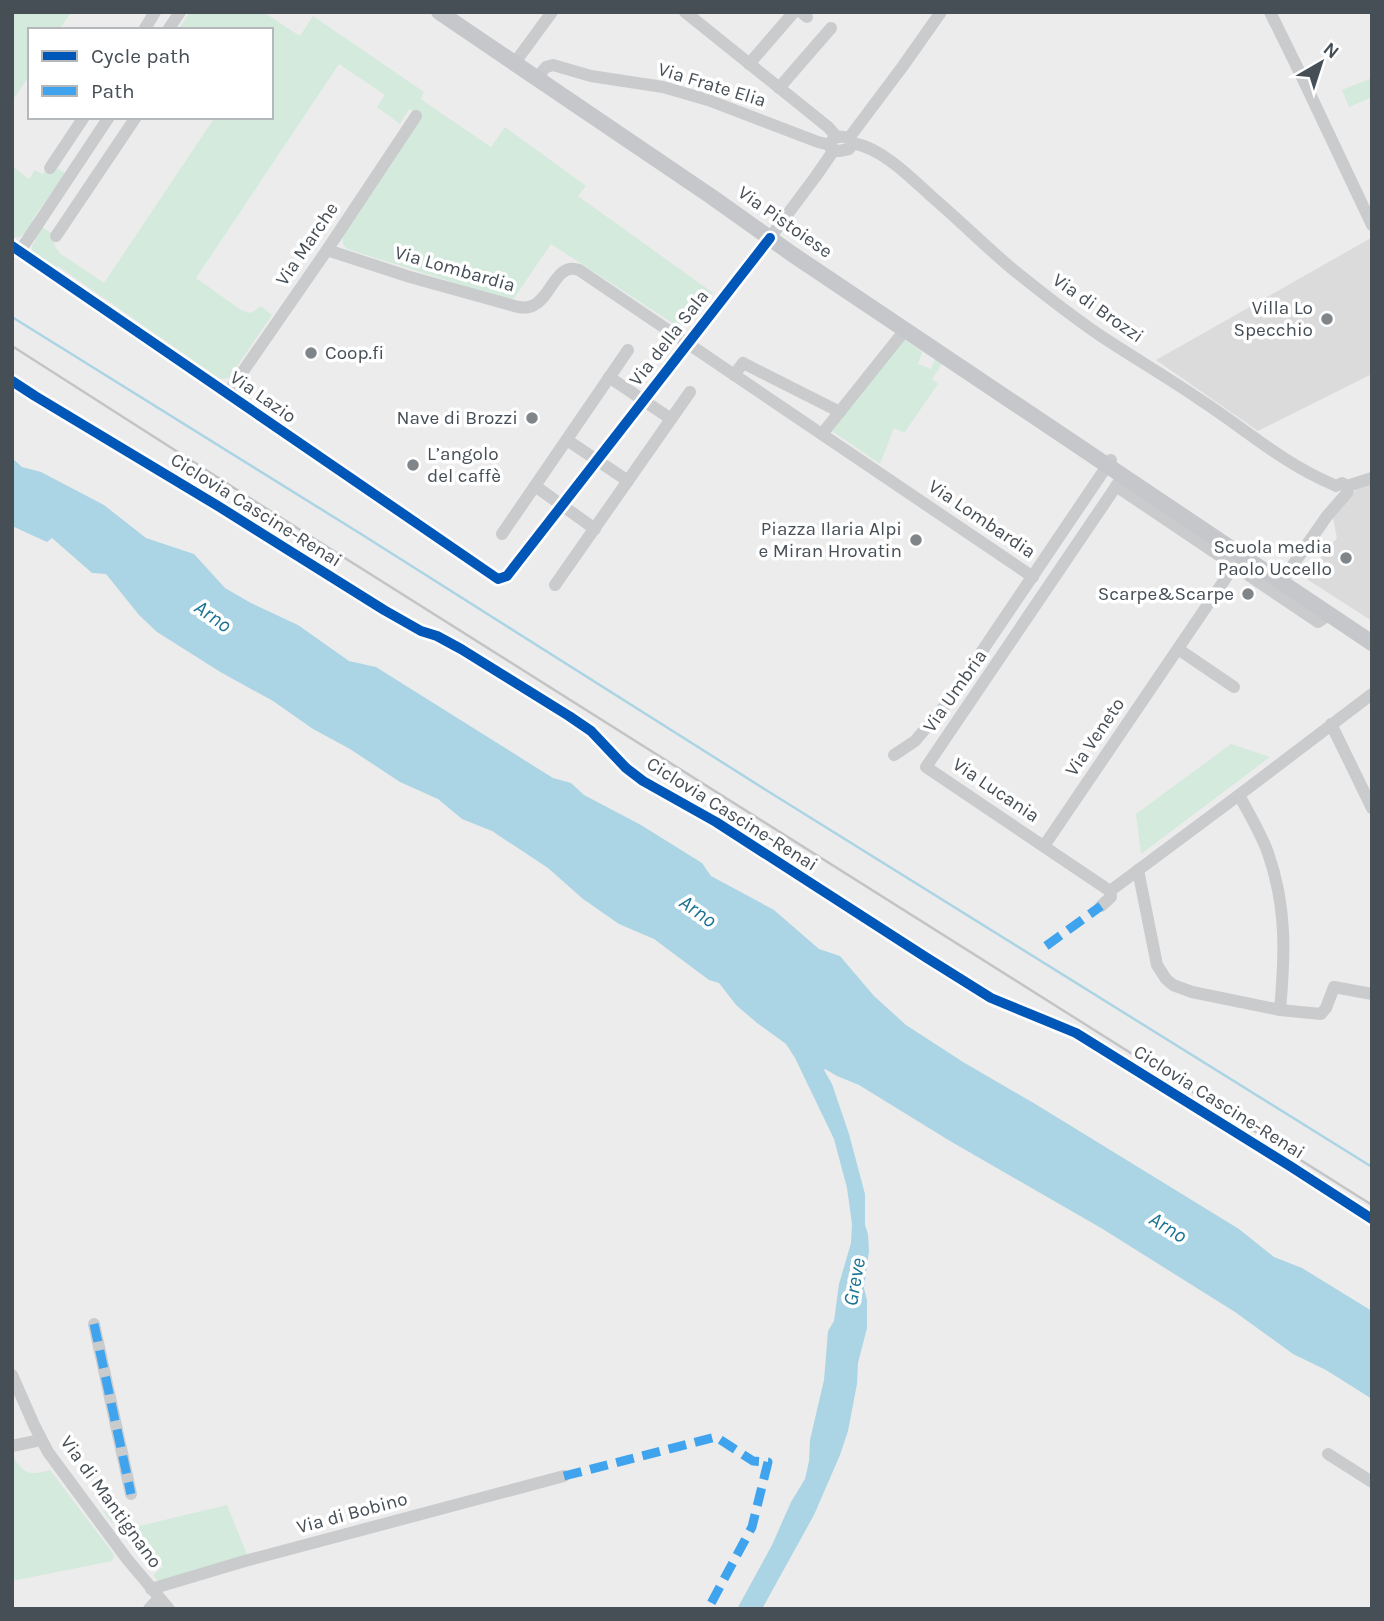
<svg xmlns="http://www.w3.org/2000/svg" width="1384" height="1621" viewBox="0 0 1384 1621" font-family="Karla,sans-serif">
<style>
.education{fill:#dbdbdb}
.green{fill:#d3eadd}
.water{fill:#abd5e4}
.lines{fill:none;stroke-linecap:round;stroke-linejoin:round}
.stream{stroke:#abd5e4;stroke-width:2.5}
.minor{stroke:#c9cbcd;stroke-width:12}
.major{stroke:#c5c7ca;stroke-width:16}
.rail{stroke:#c3c4c6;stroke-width:2.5}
.quiet{stroke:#3fa4ed;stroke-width:9;stroke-dasharray:18 9;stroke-linecap:butt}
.cycleway-casing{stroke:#fff;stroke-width:15}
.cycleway{stroke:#0057b8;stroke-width:10}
.poi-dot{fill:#80858a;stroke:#fff;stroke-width:2.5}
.labels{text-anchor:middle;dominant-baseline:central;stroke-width:7;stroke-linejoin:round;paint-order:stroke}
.street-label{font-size:19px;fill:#464e56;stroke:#fff}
.poi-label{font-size:19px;fill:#464e56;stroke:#fff;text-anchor:end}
.water-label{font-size:21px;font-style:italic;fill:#1b7495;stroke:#fff}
</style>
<rect width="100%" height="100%" fill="#edecec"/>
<g class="education">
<path d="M1371,238L1372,374L1258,431L1156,360Z"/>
<path d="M1372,483V621L1305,578L1337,538L1333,518L1358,487Z"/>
</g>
<g class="green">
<path d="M12,12H71L59,30H30V75L12,101Z"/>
<path d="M190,12H263L300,36L313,16L424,92L421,99L429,105L491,147L505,127L586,186L578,196L713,293L680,328L551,244L512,301L347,249L343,244L342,235L420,117L409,109L400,124L377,107L385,95L339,64L196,278L241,310L251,313L261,306L272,315L229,378L220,379L58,266L55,269L32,253V246L36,240L25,233C22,236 17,239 12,237V166L29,179L35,170L42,174L55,167L65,173L32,220L55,236C53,245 55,248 61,254L104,283L215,117H271V30H178Z"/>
<path d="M1372,78V97L1349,107L1342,90Z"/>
<path d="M903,339L922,352L918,364L931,369L935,359L942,364L932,379L938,384L904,433L894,428L880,464L832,431Z"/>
<path d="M1231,744L1270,757L1141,854L1136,814Z"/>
<path d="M12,1454C23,1474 28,1476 50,1470L112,1552L114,1557L112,1561L12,1581Z"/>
<path d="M118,1504L135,1527L227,1505L248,1557L161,1584L153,1575L163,1567L127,1520L112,1523L103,1511Z"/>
</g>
<path class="water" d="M12,458L22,467L41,472L104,505L146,538L194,554L225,588L251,603L298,625L349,661L376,667L553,778L571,783L584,795L641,825L702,863L711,876L774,910L819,949L840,956L874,996L906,1025L963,1062L1032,1102L1239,1229L1274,1257L1302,1268L1372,1311V1399L1326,1370L1293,1354L1235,1312L1101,1228L950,1141L859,1085L837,1076L825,1069L824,1070L832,1084L849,1134L865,1194V1225L868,1234L869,1251L864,1288L867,1300V1328L858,1363L857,1384L848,1431L840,1455L814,1515L762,1609H737L772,1545L791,1502L805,1479L809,1461L810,1440L824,1380L828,1331L834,1321L839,1284L851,1243L852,1224L847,1188L834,1139L795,1058L786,1044L757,1023L736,1005L719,983L709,980L654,939L619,924L583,899L548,868L492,831L462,819L438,799L400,782L350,749L313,729L273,701L222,673L157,632L139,615L106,574L92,573L52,538L47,542L12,526Z"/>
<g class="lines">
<path class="stream" d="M12,317L361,534L774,795L1372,1167"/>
<g class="minor">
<path d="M685,12L828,127L837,137"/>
<path d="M801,12L807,17"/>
<path d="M1270,12L1301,75L1372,225"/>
<path d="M144,30L155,12"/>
<path d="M168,30L180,12"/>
<path d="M519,57L552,12"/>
<path d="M749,64L794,12"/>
<path d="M541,73L546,67L553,65L591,76L663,87L708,100L818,142L830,145"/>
<path d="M779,88L831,28"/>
<path d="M849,138L903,66L941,12"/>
<path d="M853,143L849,149L839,151L831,149C827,135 847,133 853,143C883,149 909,176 931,196C958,219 983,244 1010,267C1041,292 1071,316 1104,338C1136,359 1170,379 1202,401C1245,429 1284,464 1332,484L1336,486L1342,483L1346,485L1348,490L1347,493L1327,516L1281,582"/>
<path d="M50,168L84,117"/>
<path d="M775,231L816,176L834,150"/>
<path d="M56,236L136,117"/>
<path d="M12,246L498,579L507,576L770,238"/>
<path d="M327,250L410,277L518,307C524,308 529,308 534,305C552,296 556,262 579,270L1033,577"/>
<path d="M20,251L109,117"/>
<path d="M734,375L743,363L840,412"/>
<path d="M609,377L671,419"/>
<path d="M228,393L327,250L416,116"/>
<path d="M822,434L905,330"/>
<path d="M567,440L628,481"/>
<path d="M535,486L595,529"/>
<path d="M1116,486L1318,622L1330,614"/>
<path d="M1347,486L1372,478"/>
<path d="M502,534L628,350"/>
<path d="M555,585L690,392"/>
<path d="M1178,649L1234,687"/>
<path d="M1331,724L1372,808"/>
<path d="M894,755L915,741L947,703L1111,460"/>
<path d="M1044,846L1234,566"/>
<path d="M1138,870L1157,965L1166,979L1173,985L1192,992L1280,1010L1321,1014L1326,1008L1334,987L1372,994"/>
<path d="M1110,891L926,767L1123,476"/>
<path d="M1101,906L1111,897L1110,891L1239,795"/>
<path d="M1280,1010C1285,955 1287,907 1268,853C1261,833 1249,814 1239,795L1372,694"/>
<path d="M94,1324L131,1494"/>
<path d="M12,1375L34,1425L48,1452L127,1559L169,1609"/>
<path d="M12,1446L41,1440"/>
<path d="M1328,1454L1372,1482"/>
<path d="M151,1589L245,1561L564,1476"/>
<path d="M149,1609L159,1598"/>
</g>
<path class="major" d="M439,12L712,197L792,254L1372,643"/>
<path class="rail" d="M12,346L267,509L1372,1205"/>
<g class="quiet">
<path d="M1046,946L1101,906"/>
<path d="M94,1324L131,1494"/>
<path d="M564,1476L716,1437L753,1461L768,1462L752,1527L708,1609"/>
</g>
<g class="cycleway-casing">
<g id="cycleway">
<path d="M12,246L498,579L507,576L770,238"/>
<path d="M12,381L35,396L218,506L384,610L421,631L437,636L461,649L569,716L591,731L626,768L643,781L716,822L927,958L991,998L1076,1033L1290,1166L1372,1219"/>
</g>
</g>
<use href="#cycleway" class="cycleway"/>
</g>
<g class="poi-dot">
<circle cx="1327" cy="319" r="7"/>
<circle cx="311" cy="353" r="7"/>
<circle cx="532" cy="418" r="7"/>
<circle cx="413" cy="465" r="7"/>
<circle cx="916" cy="540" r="7"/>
<circle cx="1346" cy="558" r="7"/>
<circle cx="1248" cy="594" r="7"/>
</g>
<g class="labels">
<g class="street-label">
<text transform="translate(712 85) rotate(17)">Via Frate Elia</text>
<text transform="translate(785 222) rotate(35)">Via Pistoiese</text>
<text transform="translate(307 244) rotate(-56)">Via Marche</text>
<text transform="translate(455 269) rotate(16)">Via Lombardia</text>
<text transform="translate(1098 308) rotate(35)">Via di Brozzi</text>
<text transform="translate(669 338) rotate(-52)">Via della Sala</text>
<text transform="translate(263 397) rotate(35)">Via Lazio</text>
<text transform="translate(256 510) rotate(32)">Ciclovia Cascine-Renai</text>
<text transform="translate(982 519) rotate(34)">Via Lombardia</text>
<text transform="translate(955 691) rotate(-55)">Via Umbria</text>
<text transform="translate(1095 737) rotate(-56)">Via Veneto</text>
<text transform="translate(996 790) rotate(34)">Via Lucania</text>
<text transform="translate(732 814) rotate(32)">Ciclovia Cascine-Renai</text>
<text transform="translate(1219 1102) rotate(32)">Ciclovia Cascine-Renai</text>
<text transform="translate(111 1502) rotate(54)">Via di Mantignano</text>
<text transform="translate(352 1513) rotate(-15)">Via di Bobino</text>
</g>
<g class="poi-label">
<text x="1313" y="308">Villa Lo<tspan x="1313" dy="22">Specchio</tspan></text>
<text x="325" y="353" text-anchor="start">Coop.fi</text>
<text x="518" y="418">Nave di Brozzi</text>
<text x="427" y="454" text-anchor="start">L’angolo<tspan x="427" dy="22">del caffè</tspan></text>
<text x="902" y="529">Piazza Ilaria Alpi<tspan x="902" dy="22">e Miran Hrovatin</tspan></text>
<text x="1332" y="547">Scuola media<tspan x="1332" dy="22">Paolo Uccello</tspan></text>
<text x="1234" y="594">Scarpe&amp;Scarpe</text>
</g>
<g class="water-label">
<text transform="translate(213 616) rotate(35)">Arno</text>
<text transform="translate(698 911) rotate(36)">Arno</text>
<text transform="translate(1168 1227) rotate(32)">Arno</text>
<text transform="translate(854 1282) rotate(-80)">Greve</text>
</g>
</g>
<rect width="1384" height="1621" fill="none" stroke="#464e56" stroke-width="28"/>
<rect x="28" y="28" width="245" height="91" fill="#ffffff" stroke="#b5b8bb" stroke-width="2"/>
<rect x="42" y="51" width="35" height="10" fill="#0057b8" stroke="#b5b8bb" stroke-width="2"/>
<text x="91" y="63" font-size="21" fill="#464e56">Cycle path</text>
<rect x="42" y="86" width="35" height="10" fill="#3fa4ed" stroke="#b5b8bb" stroke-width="2"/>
<text x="91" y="98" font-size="21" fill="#464e56">Path</text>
<g transform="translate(1321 63) rotate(39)" stroke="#ffffff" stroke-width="5" paint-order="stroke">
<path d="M0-5L12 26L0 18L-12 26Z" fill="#464e56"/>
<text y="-10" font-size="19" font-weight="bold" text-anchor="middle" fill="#464e56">N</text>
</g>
</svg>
